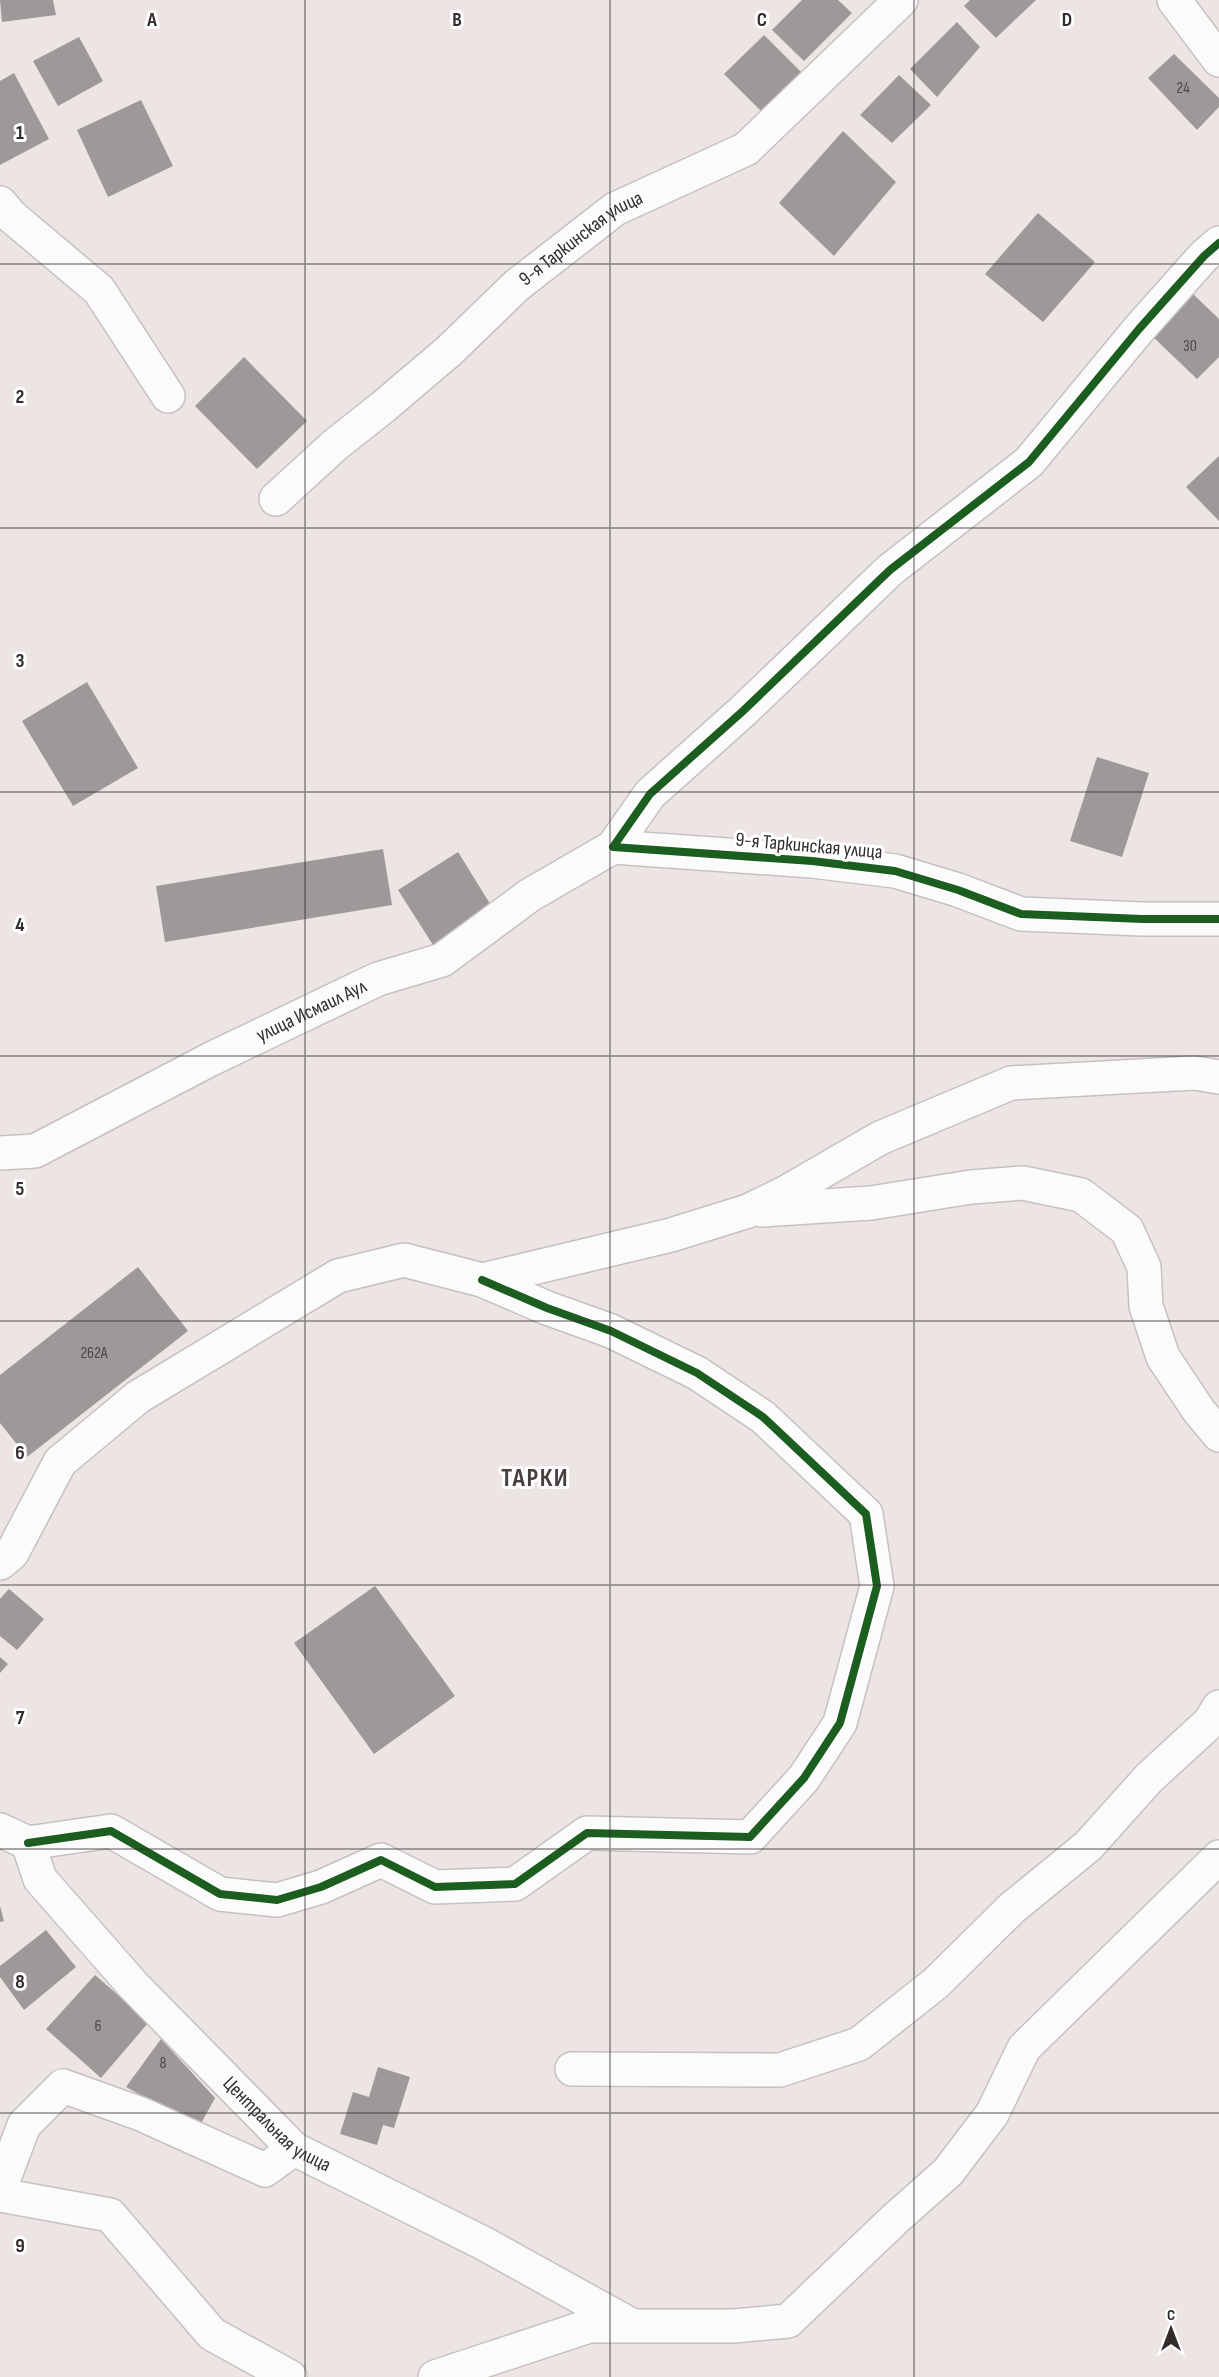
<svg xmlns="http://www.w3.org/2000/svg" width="1219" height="2377" viewBox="0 0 1219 2377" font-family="'Sofia Sans Condensed',sans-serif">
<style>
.building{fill:#9e9999}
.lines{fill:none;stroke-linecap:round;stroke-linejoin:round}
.minor-casing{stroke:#c6c1c0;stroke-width:36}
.minor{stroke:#fcfbfb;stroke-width:33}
.cycleway-casing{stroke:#fff;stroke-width:11}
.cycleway{stroke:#1b5e20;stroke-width:8}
.grid{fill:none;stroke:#312d2b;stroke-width:1.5;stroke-opacity:0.55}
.labels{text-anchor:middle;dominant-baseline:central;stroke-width:6;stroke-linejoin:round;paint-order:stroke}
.number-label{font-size:16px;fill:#4c4846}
.street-label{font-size:20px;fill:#312d2b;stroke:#fff}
.district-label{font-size:26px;font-weight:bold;letter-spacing:1.5px;fill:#48403d;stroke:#fff}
.grid-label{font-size:20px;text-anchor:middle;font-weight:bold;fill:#312d2b;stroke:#fff;stroke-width:6;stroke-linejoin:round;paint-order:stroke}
</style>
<rect width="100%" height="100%" fill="#ece5e4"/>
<g class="building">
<path d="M0,0H53L56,15L2,22Z"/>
<path d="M802,0H838L852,13L804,61L772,30Z"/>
<path d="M970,0H1036L996,38L964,6Z"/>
<path d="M957,22L980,47L937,97L910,69Z"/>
<path d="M764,35L805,76L766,116L724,74Z"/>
<path d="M79,37L103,81L58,106L33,61Z"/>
<path d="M1174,54L1219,98V107L1197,130L1148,78Z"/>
<path d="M14,73L49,139L0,165V81Z"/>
<path d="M899,75L931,105L892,143L860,115Z"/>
<path d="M141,100L173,166L108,197L77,130Z"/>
<path d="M843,131L896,182L834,256L779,203Z"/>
<path d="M1038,213L1095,262L1043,322L985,274Z"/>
<path d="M1191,292L1219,319V357L1197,379L1151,335Z"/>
<path d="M244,357L307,421L257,469L195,406Z"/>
<path d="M1219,456V521L1186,487Z"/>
<path d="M87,682L138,768L73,806L22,721Z"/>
<path d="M1097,757L1149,773L1122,857L1070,841Z"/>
<path d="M383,849L392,905L165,942L156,886Z"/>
<path d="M458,852L492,907L433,945L398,890Z"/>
<path d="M138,1267L188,1331L27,1457L0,1423V1375Z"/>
<path d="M375,1586L455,1696L374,1754L294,1643Z"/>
<path d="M9,1589L44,1619L17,1650L0,1636V1599Z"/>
<path d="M0,1657L8,1664L0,1673Z"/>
<path d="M0,1906L4,1921L0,1922Z"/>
<path d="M46,1930L76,1967L24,2010L0,1977V1966Z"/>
<path d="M95,1975L149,2022L101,2078L46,2029Z"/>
<path d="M161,2039L215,2098L199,2127L126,2087Z"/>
<path d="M378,2067L410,2077L394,2128L383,2125L377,2145L340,2134L353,2092L369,2097Z"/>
</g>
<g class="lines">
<g class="minor-casing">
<g id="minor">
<path d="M1174,0L1219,60"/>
<path d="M0,203L11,216L99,290L168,396"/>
<path d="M1219,243L1204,256L1139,329L1029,462L890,570L743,711L650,794L613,847L812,861L895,871L958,890L1021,914L1142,919H1219"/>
<path id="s1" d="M276,499L335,445L383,407L449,351L516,286L615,209L746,149L901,0"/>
<path id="s2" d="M0,1153L35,1151L211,1059L378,979L442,960L530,895L613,847"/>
<path d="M761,1210L871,1203L971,1187L1023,1183L1081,1195L1127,1230L1144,1267L1146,1306L1163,1357L1199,1411L1219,1435"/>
<path d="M0,1563L12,1553L60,1462L138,1397L338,1276L404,1260L482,1280L516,1272L671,1235L748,1211L785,1193L880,1138L1011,1083L1194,1073L1219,1077"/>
<path id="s3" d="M0,1830L28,1843L40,1879L133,1985L294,2149L483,2243L631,2325"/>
<path d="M28,1843L111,1831L220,1894L277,1900L321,1887L381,1860L435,1887L515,1884L587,1833L750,1837L804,1778L840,1723L877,1586L866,1514L763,1417L697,1373L611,1331L547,1308L482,1280"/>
<path d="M572,2069L780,2070L859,2044L936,1983L1012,1908L1088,1846L1149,1778L1210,1722L1219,1707"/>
<path d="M0,2189L24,2125L63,2086L141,2114L265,2170L294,2149"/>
<path d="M0,2195L110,2215L212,2334L290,2377"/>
<path d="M435,2377L589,2326H734L788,2321L895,2219L948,2172L992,2114L1024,2048L1219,1857"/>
</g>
</g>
<use href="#minor" class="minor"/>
<g class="cycleway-casing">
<g id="cycleway">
<path d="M1219,243L1204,256L1139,329L1029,462L890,570L743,711L650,794L613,847L812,861L895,871L958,890L1021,914L1142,919H1219"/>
<path d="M28,1843L111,1831L220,1894L277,1900L321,1887L381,1860L435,1887L515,1884L587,1833L750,1837L804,1778L840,1723L877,1586L866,1514L763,1417L697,1373L611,1331L547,1308L482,1280"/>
</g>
</g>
<use href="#cycleway" class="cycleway"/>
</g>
<path class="grid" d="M305,0V2377M610,0V2377M914,0V2377M0,264H1219M0,528H1219M0,792H1219M0,1056H1219M0,1321H1219M0,1585H1219M0,1849H1219M0,2113H1219"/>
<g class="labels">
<g class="number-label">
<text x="1183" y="88">24</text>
<text x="1190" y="346">30</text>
<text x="94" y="1353">262А</text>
<text x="98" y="2026">6</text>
<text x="163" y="2063">8</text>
</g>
<g class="street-label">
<text stroke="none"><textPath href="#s1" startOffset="402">9-я Таркинская улица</textPath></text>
<text transform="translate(809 846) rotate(5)">9-я Таркинская улица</text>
<text stroke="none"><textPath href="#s2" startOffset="345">улица Исмаил Аул</textPath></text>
<text stroke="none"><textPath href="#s3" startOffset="411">Центральная улица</textPath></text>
</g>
<g class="district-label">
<text x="535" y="1478">ТАРКИ</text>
</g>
</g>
<g class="grid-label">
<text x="152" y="26">A</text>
<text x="457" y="26">B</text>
<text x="762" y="26">C</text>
<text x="1067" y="26">D</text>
<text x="20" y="139">1</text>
<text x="20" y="403">2</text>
<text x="20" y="667">3</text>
<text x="20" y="931">4</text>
<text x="20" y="1195">5</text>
<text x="20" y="1459">6</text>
<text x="20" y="1724">7</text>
<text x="20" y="1988">8</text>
<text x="20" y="2252">9</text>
</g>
<g transform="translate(1171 2329)" stroke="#ffffff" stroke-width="4.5" paint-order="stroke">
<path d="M0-4.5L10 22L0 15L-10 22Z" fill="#312d2b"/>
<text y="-9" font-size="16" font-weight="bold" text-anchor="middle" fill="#312d2b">С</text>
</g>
</svg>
